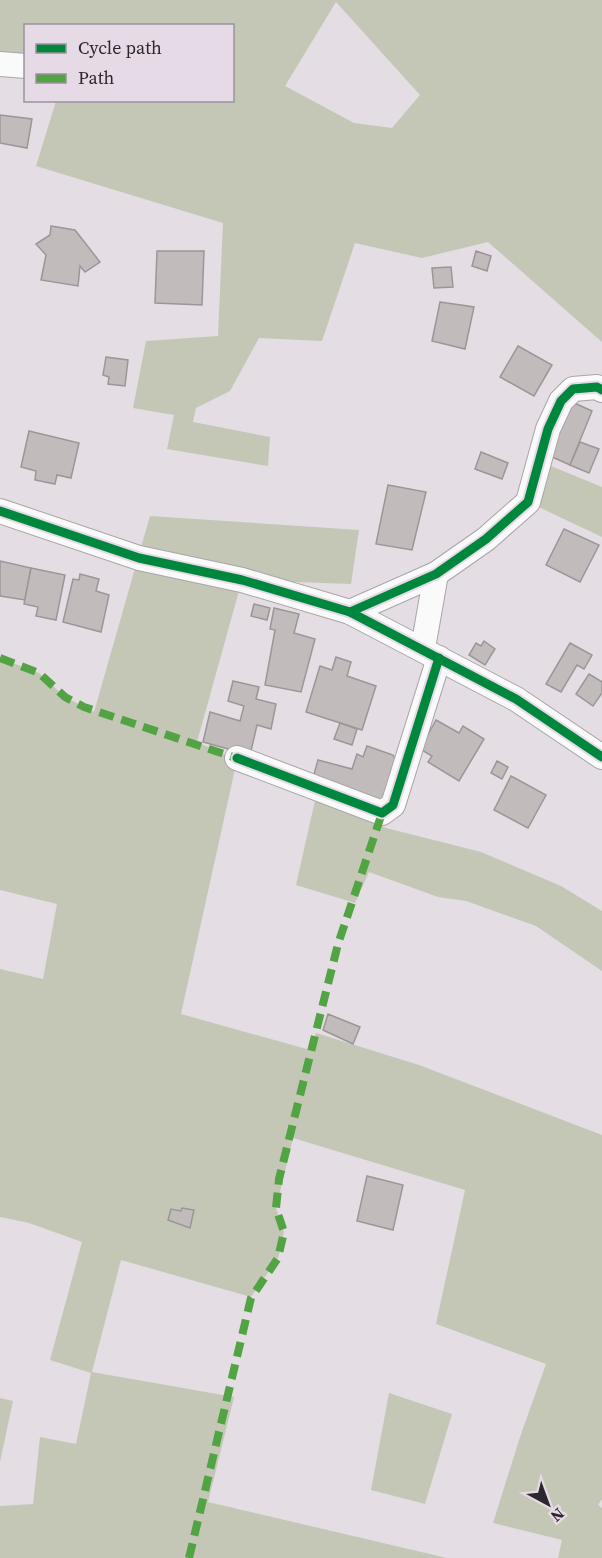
<svg xmlns="http://www.w3.org/2000/svg" width="602" height="1558" viewBox="0 0 602 1558" font-family="'Source Serif 4',serif">
<style>
.green{fill:#c4c7b5;fill-rule:evenodd}
.building{fill:#c1bbbc;stroke:#9b9697;stroke-width:1.5}
.lines{fill:none;stroke-linecap:round;stroke-linejoin:round}
.minor-casing{stroke:#aaa5aa;stroke-width:26}
.minor{stroke:#fbfafb;stroke-width:24}
.quiet{stroke:#51a343;stroke-width:8;stroke-dasharray:15 8;stroke-linecap:butt}
.cycleway-casing{stroke:#e7dae7;stroke-width:13}
.cycleway{stroke:#00873e;stroke-width:9}
</style>
<rect width="100%" height="100%" fill="#e4dde4"/>
<g class="green">
<path d="M0,0H602V342L488,242L422,258L355,243L322,341L259,338L230,391L196,408L193,422L270,437L268,466L167,449L174,415L133,408L146,341L218,336L223,223L36,166L56,101L232,100V26H26L25,66L0,64ZM336,2L420,95L392,128L354,123L285,86Z"/>
<path d="M541,462L602,487V537L528,502Z"/>
<path d="M150,516L359,530L351,584L242,580L197,742L237,760L181,1014L310,1050L316,1033L419,1065L602,1135V1499L598,1505L602,1508V1558H558L562,1540L493,1523L520,1437L546,1364L436,1324L465,1190L293,1138L276,1208L284,1232L278,1258L251,1297L121,1260L92,1372L234,1397L208,1502L447,1558H0V1506L33,1504L40,1437L76,1444L91,1373L50,1360L82,1242L29,1223L0,1217V969L43,979L57,904L0,890V658L39,673L65,697L94,712Z"/>
<path d="M316,796L386,828L481,852L561,886L602,911V971L536,926L466,901L438,897L369,872L355,903L296,885Z"/>
<path d="M389,1393L452,1414L425,1504L371,1490Z"/>
<path d="M0,1398L13,1401L0,1462Z"/>
</g>
<g class="building">
<path d="M0,115L32,119L27,148L0,143Z"/>
<path d="M51,226L75,230L100,262L85,272L80,266L78,286L41,280L46,255L36,244L50,235Z"/>
<path d="M157,251H204L202,305L155,303Z"/>
<path d="M476,251L491,256L487,271L472,266Z"/>
<path d="M451,267L453,287L434,288L432,268Z"/>
<path d="M440,302L474,307L465,349L432,341Z"/>
<path d="M518,346L552,365L534,396L500,377Z"/>
<path d="M106,357L128,360L125,386L108,384L109,377L103,375Z"/>
<path d="M572,402L592,411L570,465L550,456Z"/>
<path d="M29,431L79,443L71,478L57,475L55,484L35,480L36,471L21,467Z"/>
<path d="M580,442L599,449L589,473L570,465Z"/>
<path d="M481,452L508,463L502,479L475,469Z"/>
<path d="M388,485L426,492L412,550L376,544Z"/>
<path d="M564,529L599,545L580,582L546,565Z"/>
<path d="M0,561L31,568L25,600L0,596Z"/>
<path d="M31,568L65,575L56,620L36,616L38,607L24,604Z"/>
<path d="M80,574L99,579L96,591L109,595L101,632L63,622L73,579L79,580Z"/>
<path d="M254,604L270,608L267,620L251,616Z"/>
<path d="M274,608L299,614L294,633L315,639L301,692L265,685L275,630L270,629Z"/>
<path d="M484,641L495,649L485,665L469,655L476,643L481,646Z"/>
<path d="M570,643L592,655L584,669L577,665L561,692L546,684Z"/>
<path d="M336,657L351,662L347,676L376,686L362,730L306,712L320,666L332,670Z"/>
<path d="M589,674L602,682V693L593,706L576,694Z"/>
<path d="M233,681L259,687L256,699L276,704L271,729L257,725L250,755L203,742L210,712L240,721L244,706L228,701Z"/>
<path d="M436,720L459,733L463,726L484,739L459,781L428,762L432,756L420,749Z"/>
<path d="M340,723L357,729L352,745L334,739Z"/>
<path d="M367,746L393,755L398,765L386,802L313,778L318,760L352,769L357,754L363,757Z"/>
<path d="M497,761L508,767L502,779L491,773Z"/>
<path d="M511,776L546,795L528,828L494,810Z"/>
<path d="M328,1014L360,1027L353,1044L323,1030Z"/>
<path d="M367,1176L403,1185L393,1230L357,1221Z"/>
<path d="M182,1208L194,1210L190,1228L168,1220L171,1209L181,1211Z"/>
</g>
<g class="lines">
<g class="minor-casing">
<g id="minor">
<path d="M0,64L26,66"/>
<path d="M0,511L139,558L242,580L350,612L516,699L602,757"/>
<path d="M350,612L436,574L486,539L528,502L548,429L561,401L573,389L597,387L602,390"/>
<path d="M423,648L436,574"/>
<path d="M237,758L382,813L393,805L439,658"/>
</g>
</g>
<use href="#minor" class="minor"/>
<g class="quiet">
<path d="M0,658L39,673L65,697L84,707L242,760"/>
<path d="M189,1558L251,1298L278,1258L284,1232L276,1208L279,1179L338,944L382,813L387,810"/>
</g>
<g class="cycleway-casing">
<g id="cycleway">
<path d="M0,511L139,558L242,580L350,612L516,699L602,757"/>
<path d="M350,612L436,574L486,539L528,502L548,429L561,401L573,389L597,387L602,390"/>
<path d="M237,758L382,813L393,805L439,658"/>
</g>
</g>
<use href="#cycleway" class="cycleway"/>
</g>
<rect x="24" y="24" width="210" height="78" fill="#e7dae7" stroke="#9c929c" stroke-width="1.5"/>
<rect x="36" y="44" width="30" height="9" fill="#00873e" stroke="#9c929c" stroke-width="1.5"/>
<text x="78" y="54" font-size="18" fill="#2c272c">Cycle path</text>
<rect x="36" y="74" width="30" height="9" fill="#51a343" stroke="#9c929c" stroke-width="1.5"/>
<text x="78" y="84" font-size="18" fill="#2c272c">Path</text>
<g transform="translate(548 1504) rotate(139)" stroke="#e7dae7" stroke-width="4.5" paint-order="stroke">
<path d="M0-4.5L10 22L0 15L-10 22Z" fill="#2c272c"/>
<text y="-9" font-size="16" font-weight="bold" text-anchor="middle" fill="#2c272c">N</text>
</g>
</svg>
